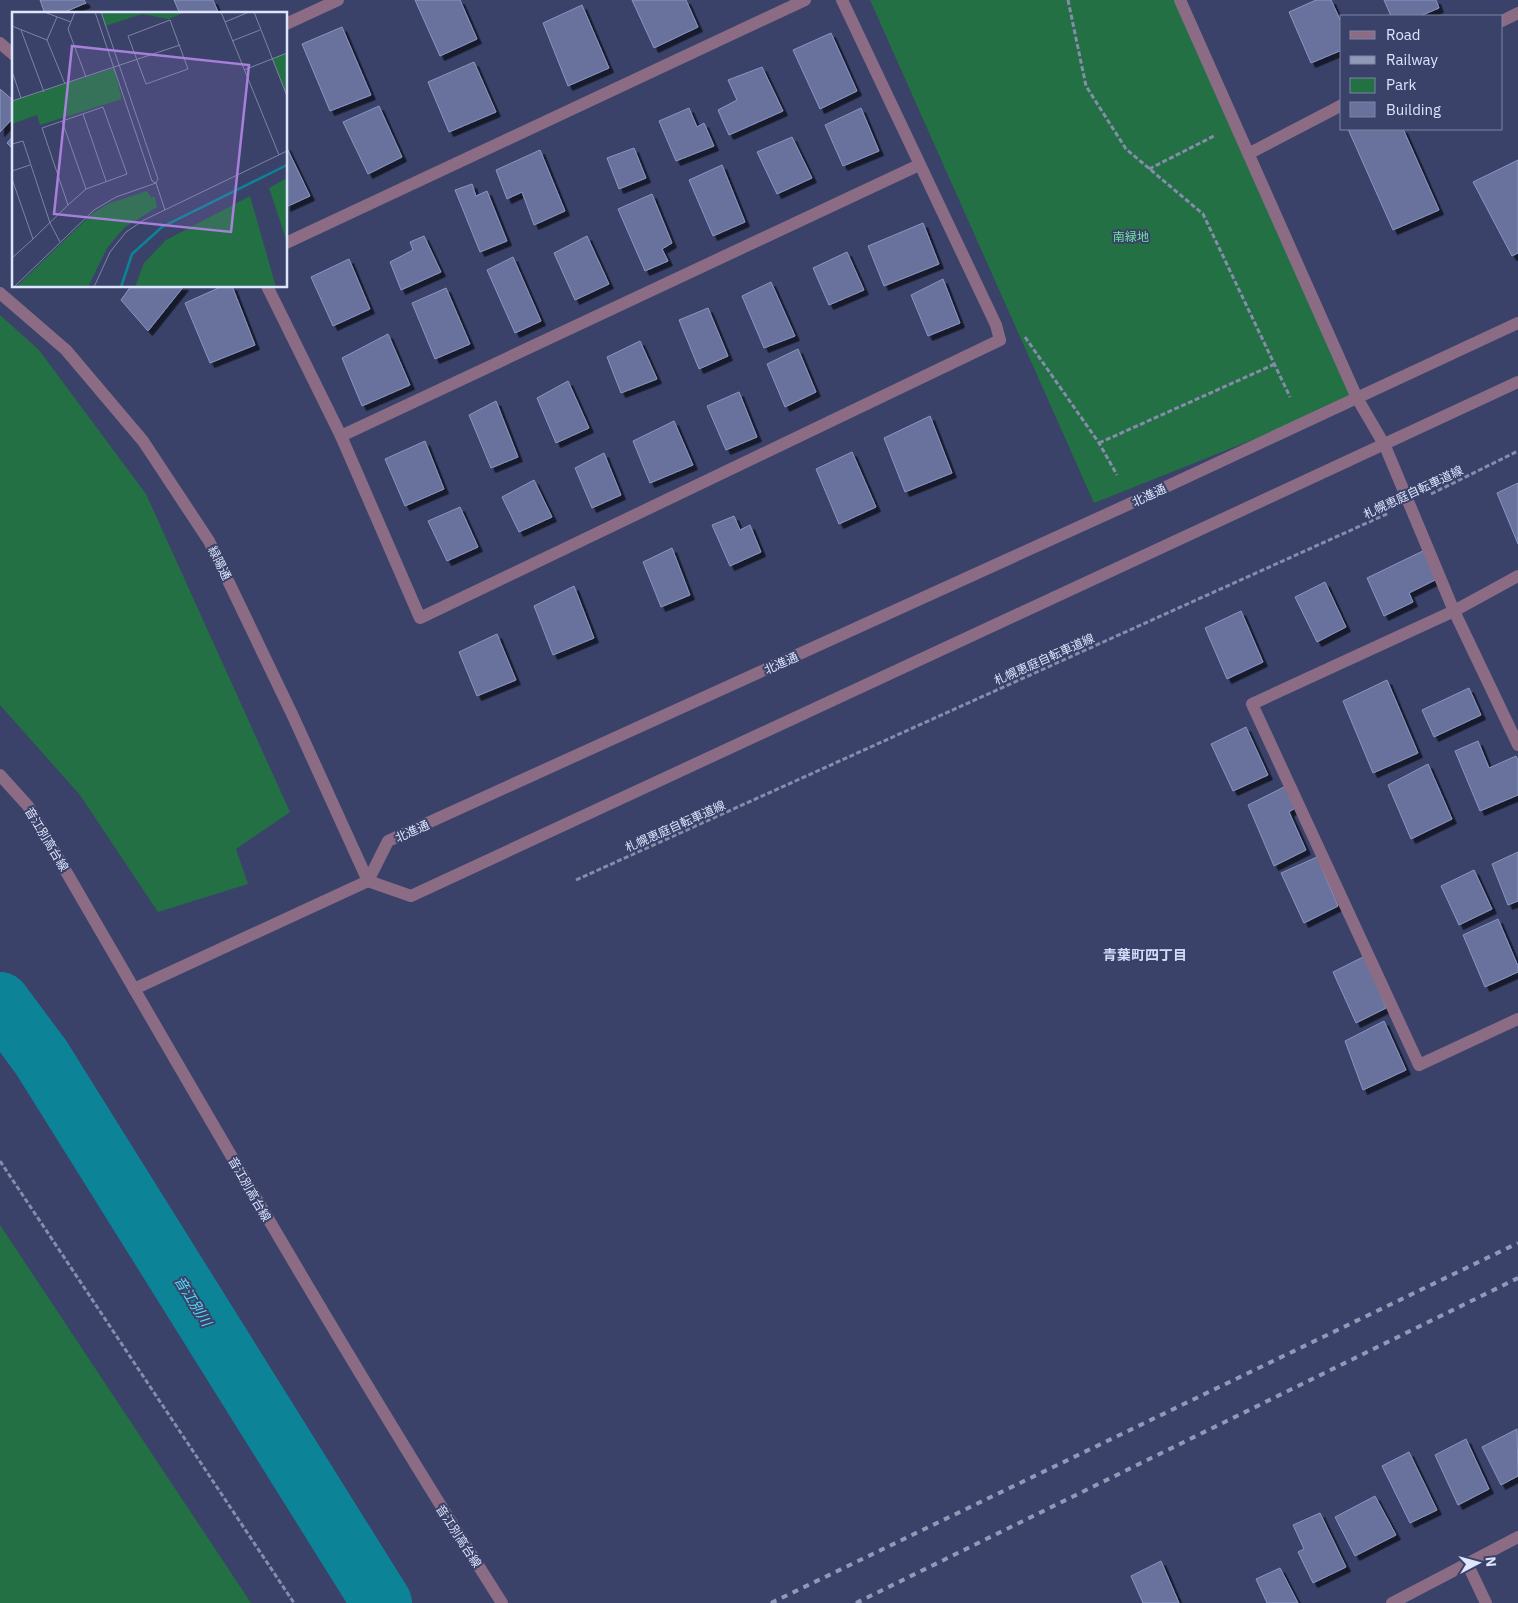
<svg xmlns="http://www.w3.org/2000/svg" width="1518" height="1603" viewBox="0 0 1518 1603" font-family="'IBM Plex Sans','Noto Sans JP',sans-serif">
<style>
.green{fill:#237044}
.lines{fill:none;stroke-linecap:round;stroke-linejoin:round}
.river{stroke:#0d8397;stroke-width:60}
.building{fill:#68729d;stroke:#8a95c2;filter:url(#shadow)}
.path{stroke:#858cac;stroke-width:3;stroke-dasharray:5 2.5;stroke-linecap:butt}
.minor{stroke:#8c6c85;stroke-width:12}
.rail{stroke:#9299b8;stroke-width:4;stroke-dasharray:6 6;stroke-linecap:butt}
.labels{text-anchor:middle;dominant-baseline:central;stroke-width:4;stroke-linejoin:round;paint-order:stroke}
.park-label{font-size:12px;fill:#70e69d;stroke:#3a4269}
.street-label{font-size:12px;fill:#dee5fd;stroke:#3a4269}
.neighbourhood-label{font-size:14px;font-weight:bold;fill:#d4dbf8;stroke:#3a4269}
.water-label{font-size:14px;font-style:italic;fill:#55daf6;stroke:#3a4269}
.inset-river{fill:none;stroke:#0d8397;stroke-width:2.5}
.inset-road{fill:none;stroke:#7c83a4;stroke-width:1}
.view{fill:#a87fdb;fill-opacity:0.15;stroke:#a87fdb;stroke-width:2.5}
.inset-edge{fill:none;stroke:#dee5fd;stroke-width:2.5}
</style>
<defs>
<filter id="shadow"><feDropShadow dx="4.5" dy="4.5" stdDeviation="0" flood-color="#0009"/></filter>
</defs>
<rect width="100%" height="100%" fill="#3a4269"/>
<g class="green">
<path d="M870,0H1180L1357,398L1094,503Z"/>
<path d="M0,315L39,350L146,494L290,812L236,849L248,884L158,912L80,795L0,705Z"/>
<path d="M0,1225L251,1603H0Z"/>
</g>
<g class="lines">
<path class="river" d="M0,1002L41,1057L382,1603"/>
</g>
<g class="building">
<path d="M40,0H84L86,3L60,14H45Z"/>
<path d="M174,0H213L219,14H180Z"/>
<path d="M415,0H460L477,39L440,56Z"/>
<path d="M632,0H686L698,27L654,48Z"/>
<path d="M1316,0H1331L1342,24V50L1311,63L1289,12Z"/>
<path d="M1384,0H1436L1439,8L1420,16H1391Z"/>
<path d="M582,5L609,68L568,86L543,23Z"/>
<path d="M342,27L371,95L330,111L302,44Z"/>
<path d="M831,33L857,91L820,109L793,50Z"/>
<path d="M474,62L496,112L449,132L428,82Z"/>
<path d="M762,67L783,111L729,135L718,110L737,100L728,80Z"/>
<path d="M0,89L14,101V117L0,132Z"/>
<path d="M379,106L402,157L368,174L343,122Z"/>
<path d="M689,108L697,127L704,123L714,146L676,161L659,121Z"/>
<path d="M861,108L879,151L843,166L825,125Z"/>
<path d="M1348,129H1403L1439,210L1393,230Z"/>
<path d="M14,135V150L7,143Z"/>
<path d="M792,137L812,178L777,194L757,152Z"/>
<path d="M286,146L310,196L286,207Z"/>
<path d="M634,148L646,178L619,189L607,158Z"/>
<path d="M540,150L565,211L534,225L522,192L507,199L496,170Z"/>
<path d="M1518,160V253L1512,256L1473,182Z"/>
<path d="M722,165L745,222L713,236L689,180Z"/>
<path d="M472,184L476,196L487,191L507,241L480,252L455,190Z"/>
<path d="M652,194L672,243L662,249L668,261L645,271L618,209Z"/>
<path d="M923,223L939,264L884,286L868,246Z"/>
<path d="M424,236L441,272L401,290L390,262L413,250L410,242Z"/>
<path d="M587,236L609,284L575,300L554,253Z"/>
<path d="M847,252L864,290L829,305L813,268Z"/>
<path d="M513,257L541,321L515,333L487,270Z"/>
<path d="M349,259L370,309L333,326L311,277Z"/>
<path d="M943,279L960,323L928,336L911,295Z"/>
<path d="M771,282L795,336L764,348L742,296Z"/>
<path d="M131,286H184L148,331L121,300Z"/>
<path d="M223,286H232L255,345L210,363L185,303Z"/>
<path d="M446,288L470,344L435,359L412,303Z"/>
<path d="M708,308L728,356L699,369L679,320Z"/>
<path d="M388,334L410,385L362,406L342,358Z"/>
<path d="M640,341L657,379L621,393L607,357Z"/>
<path d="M798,349L816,392L785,407L767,364Z"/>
<path d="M568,381L589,428L556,443L537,398Z"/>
<path d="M739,392L757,437L726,450L707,406Z"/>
<path d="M496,401L518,457L491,468L469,415Z"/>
<path d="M930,416L952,473L905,492L884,438Z"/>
<path d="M674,421L693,465L650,483L633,441Z"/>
<path d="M425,441L444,489L405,506L385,459Z"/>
<path d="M852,452L876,507L839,524L816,469Z"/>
<path d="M604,453L621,495L592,508L575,468Z"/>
<path d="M534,480L552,517L519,532L502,497Z"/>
<path d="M1518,483V544L1497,493Z"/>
<path d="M460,507L478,547L447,561L428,521Z"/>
<path d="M734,516L740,530L750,525L761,552L730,566L712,525Z"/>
<path d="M672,548L690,595L661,607L643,562Z"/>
<path d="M1429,548L1441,577L1409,593L1413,602L1384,616L1367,578Z"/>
<path d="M1325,582L1346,627L1317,642L1295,597Z"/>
<path d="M574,586L594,638L553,655L534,606Z"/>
<path d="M1241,611L1263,662L1227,679L1205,628Z"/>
<path d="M497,634L516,680L477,696L459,652Z"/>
<path d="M1387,680L1418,753L1373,773L1343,701Z"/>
<path d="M1469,688L1481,715L1434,737L1422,710Z"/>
<path d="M1246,727L1268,775L1233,791L1211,744Z"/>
<path d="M1478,741L1489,768L1516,756L1518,760V795L1480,811L1455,751Z"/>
<path d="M1428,764L1452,819L1411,839L1388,785Z"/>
<path d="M1286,786L1295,808L1289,812L1306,850L1274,866L1248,805Z"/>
<path d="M1518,852V901L1508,905L1492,864Z"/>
<path d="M1317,857L1338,906L1304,923L1281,873Z"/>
<path d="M1474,870L1492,909L1459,925L1441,886Z"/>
<path d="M1498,919L1518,966V972L1485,987L1463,935Z"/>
<path d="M1365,956L1386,1008L1356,1023L1333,972Z"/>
<path d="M1384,1021L1406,1070L1363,1090L1345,1041Z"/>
<path d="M1517,1429L1518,1476L1501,1485L1482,1447Z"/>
<path d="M1466,1439L1489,1489L1458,1505L1435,1455Z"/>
<path d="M1409,1452L1437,1510L1410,1523L1382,1466Z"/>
<path d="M1375,1496L1396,1535L1355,1556L1335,1517Z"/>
<path d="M1320,1513L1346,1567L1313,1583L1298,1552L1304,1549L1293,1525Z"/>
<path d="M1161,1561L1179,1603H1143L1131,1576Z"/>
<path d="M1280,1568L1298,1603H1267L1256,1579Z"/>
</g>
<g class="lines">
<g class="path">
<path d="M1068,0L1086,86L1126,149L1203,214L1290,397"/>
<path d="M1149,169L1214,136"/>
<path d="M1025,337L1099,443L1117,475"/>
<path d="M1099,443L1275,364"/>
<path d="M1431,494L1518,451"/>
<path d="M576,880L1389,513"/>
<path d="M0,1161L294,1603"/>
</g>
<g class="minor">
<path d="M1180,0L1357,398L1385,446L1454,611L1518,745"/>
<path d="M1502,21L1518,13"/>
<path d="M286,24L338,0"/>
<path d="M0,43L14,55"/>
<path d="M1250,153L1342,105"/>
<path d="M286,243L805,0"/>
<path d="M267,286L341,436L420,618L1000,340L996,325L842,0"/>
<path d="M0,293L66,350L143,441L209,541L292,714L368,881"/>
<path d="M341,436L919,165"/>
<path d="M1518,576L1454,611L1252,704L1419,1065L1518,1019"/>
<path d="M0,775L28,806C184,1074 336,1342 502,1603"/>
<path d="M368,881L388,841L1127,505L1518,323"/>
<path d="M368,881L411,896L1518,382"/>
<path d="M134,989L368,881"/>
<path d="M1467,1563L1486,1603"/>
<path d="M1392,1603L1518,1537"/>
</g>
<g class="rail">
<path d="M771,1603L1518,1243"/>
<path d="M856,1603L1518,1278"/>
</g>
</g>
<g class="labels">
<g class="park-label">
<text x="1131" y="236">南緑地</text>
</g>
<g class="street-label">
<text transform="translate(1413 492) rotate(-25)">札幌恵庭自転車道線</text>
<text transform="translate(1149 495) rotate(-25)">北進通</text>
<text transform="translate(220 563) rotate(64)">緑陽通</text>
<text transform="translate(1044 659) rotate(-24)">札幌恵庭自転車道線</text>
<text transform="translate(781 663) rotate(-24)">北進通</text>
<text transform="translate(675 826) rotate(-24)">札幌恵庭自転車道線</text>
<text transform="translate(412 831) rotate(-24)">北進通</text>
<text transform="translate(47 839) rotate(59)">音江別高台線</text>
<text transform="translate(250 1189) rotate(60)">音江別高台線</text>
<text transform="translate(459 1536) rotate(57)">音江別高台線</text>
</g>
<g class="neighbourhood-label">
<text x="1145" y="955">青葉町四丁目</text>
</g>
<g class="water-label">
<text transform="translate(193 1301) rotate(58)">音江別川</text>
</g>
</g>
<g transform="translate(12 12)">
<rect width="275" height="275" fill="#3a4269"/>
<path d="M89,0H173L157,7L130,2L93,14ZM275,41V82L260,47ZM102,56L110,87L28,113L25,103L0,112V89ZM275,166V230L257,176ZM135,179L139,185H143L145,195L112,216L95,236L76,275H4L81,201L98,191ZM238,184L264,275H123L132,251L154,228Z" fill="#237044"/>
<path class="inset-river" d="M109,275L120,242L150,215L275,153"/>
<path class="inset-road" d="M32,0L59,10M63,0L56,17L74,65M83,0L140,169L144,171L153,198M89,0L146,167L144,171M209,0L267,143M242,0L275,84M45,5L35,28L53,72M158,8L176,57L134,72L116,24ZM213,10L237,0M0,14L35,28M9,18L32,80M220,29L248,18M232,58L275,41M0,59L9,86M0,89L168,33M71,102L94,169M50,109L74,177M0,132L11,129L38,211L48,230M0,159L18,153M0,167L21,227M0,246L21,227L56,193L74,177L115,162L91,95L30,116L56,193M2,275L82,198L104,185L144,171M82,275L98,240L114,220L132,208L275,139"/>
<path class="view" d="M60,34L237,53L219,220L42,202Z"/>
<rect width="275" height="275" class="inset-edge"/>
</g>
<rect x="1340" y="15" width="162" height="115" fill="#3a4269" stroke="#7c83a4"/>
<rect x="1350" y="31" width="25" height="8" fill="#8c6c85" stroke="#7c83a4"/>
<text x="1386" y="40" font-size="15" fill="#dee5fd">Road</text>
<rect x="1350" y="56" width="25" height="8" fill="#9299b8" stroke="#7c83a4"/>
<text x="1386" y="65" font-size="15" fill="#dee5fd">Railway</text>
<rect x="1350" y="78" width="25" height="15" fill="#237044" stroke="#7c83a4"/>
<text x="1386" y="90" font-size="15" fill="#dee5fd">Park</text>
<rect x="1350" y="102" width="25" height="15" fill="#68729d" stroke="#7c83a4"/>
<text x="1386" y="115" font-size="15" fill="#dee5fd">Building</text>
<g transform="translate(1478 1563) rotate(84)" stroke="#3a4269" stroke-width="4" paint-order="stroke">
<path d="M0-4L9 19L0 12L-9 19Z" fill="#dee5fd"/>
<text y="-8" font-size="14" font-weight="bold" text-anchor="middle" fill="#dee5fd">N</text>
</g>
</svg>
